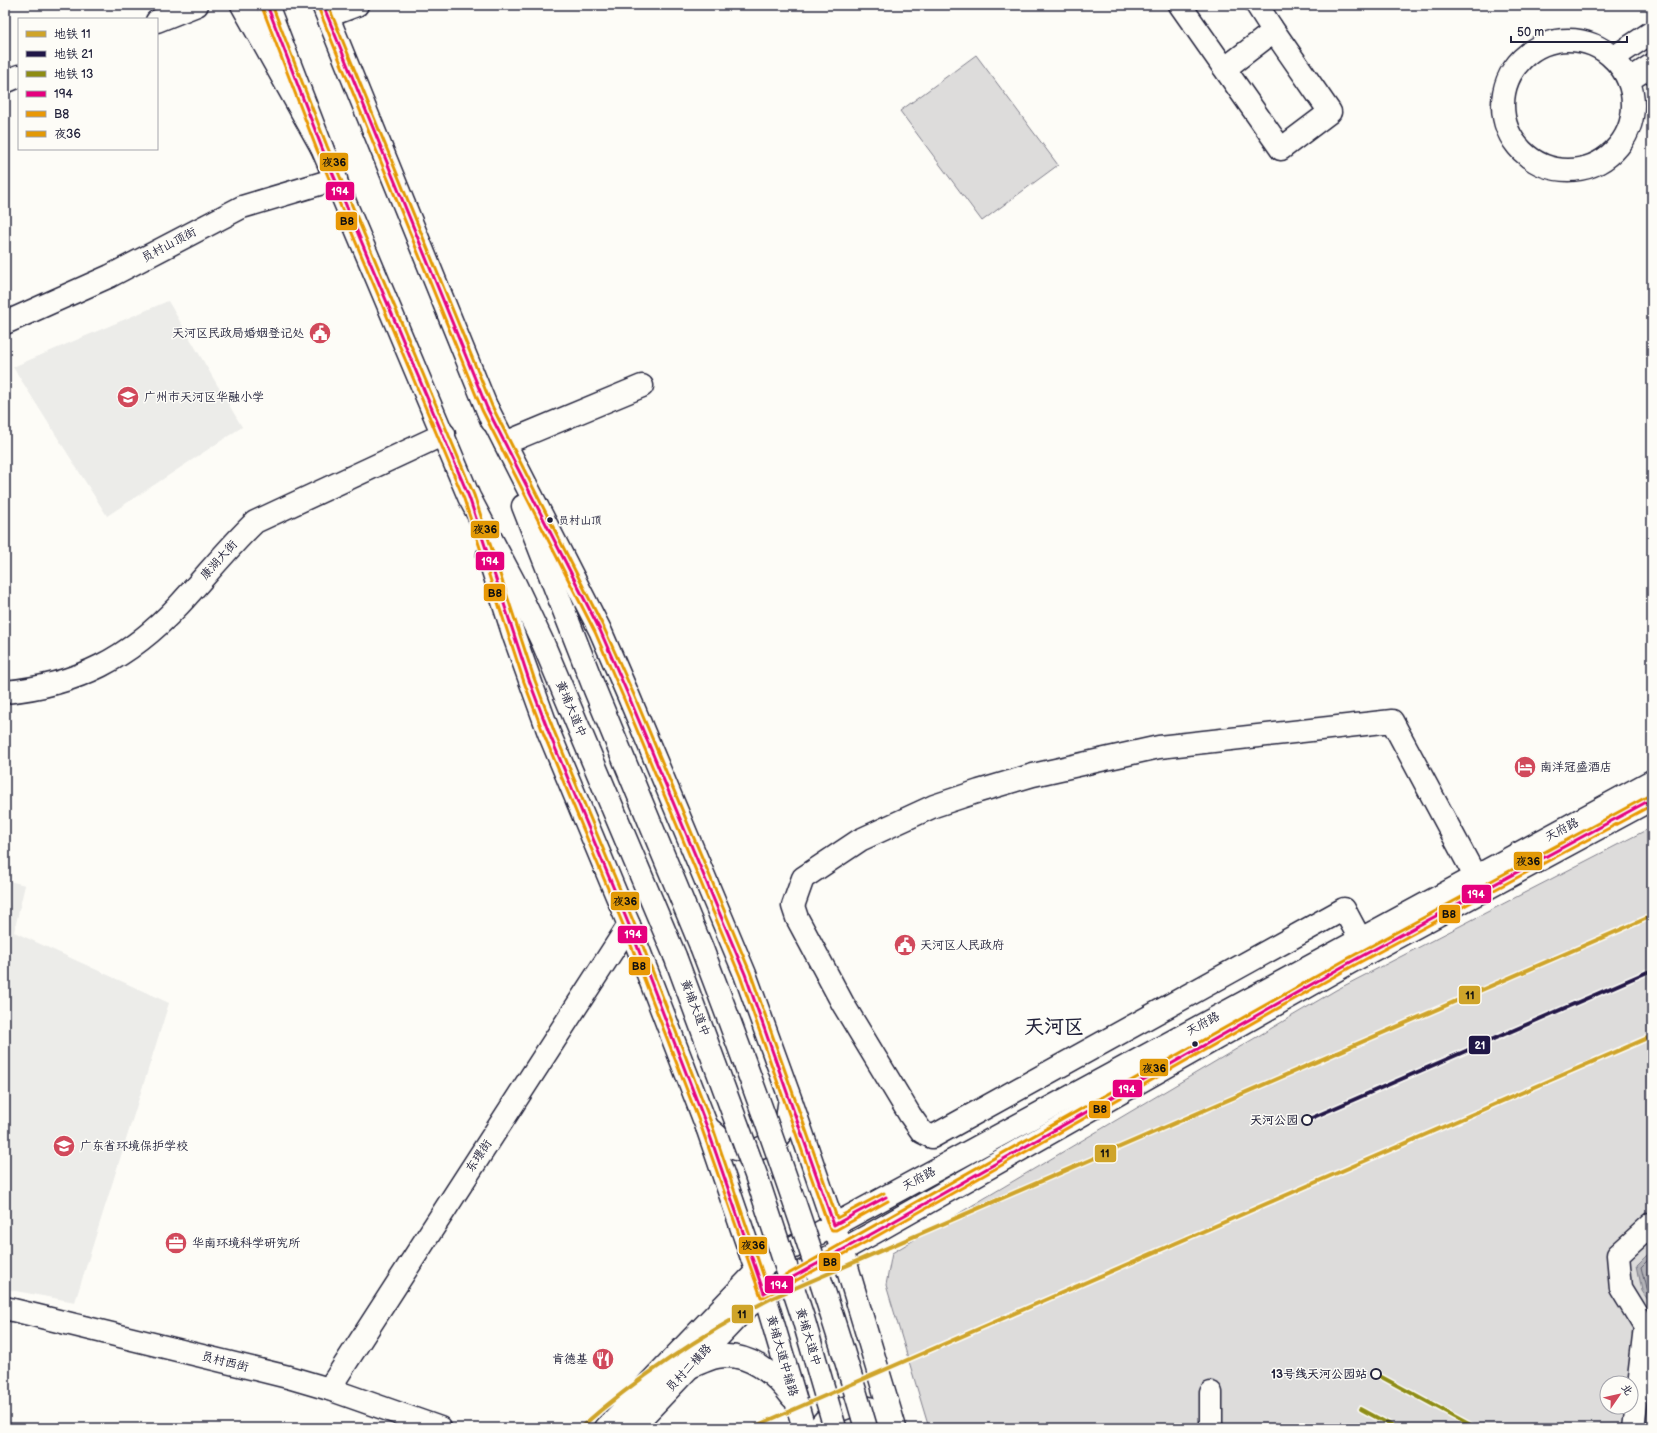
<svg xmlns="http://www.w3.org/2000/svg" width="1657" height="1433" viewBox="0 0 1657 1433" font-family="'Balsamiq Sans','LXGW WenKai TC',sans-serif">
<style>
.built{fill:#ecece9}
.green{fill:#dddcdb;stroke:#807f8b;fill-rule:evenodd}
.water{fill:#b2b2b7;stroke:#787885}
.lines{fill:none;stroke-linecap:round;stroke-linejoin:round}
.shore{stroke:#5c5c6d;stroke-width:1}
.minor-casing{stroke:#22223b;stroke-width:25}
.major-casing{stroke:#22223b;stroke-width:25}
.highway-casing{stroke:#22223b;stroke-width:25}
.minor{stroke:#fdfcf7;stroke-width:22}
.major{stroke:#fdfcf7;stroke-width:22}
.highway{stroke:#fdfcf7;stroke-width:22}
.major-bridge-casing{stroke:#22223b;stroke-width:25;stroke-linecap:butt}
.major-bridge{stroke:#fdfcf7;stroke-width:22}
.bus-1-casing{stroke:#fdfcf7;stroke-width:6}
.bus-2-casing{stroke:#fdfcf7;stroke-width:6}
.bus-3-casing{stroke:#fdfcf7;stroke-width:6}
.bus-1{stroke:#e5007d;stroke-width:3}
.bus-2{stroke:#e99806;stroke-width:3}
.bus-3{stroke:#e29906;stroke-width:3}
.metro-1-casing{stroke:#fdfcf7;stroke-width:7}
.metro-2-casing{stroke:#fdfcf7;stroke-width:7}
.metro-3-casing{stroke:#fdfcf7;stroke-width:7}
.metro-1{stroke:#cfa429;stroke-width:4}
.metro-2{stroke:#201747;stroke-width:4}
.metro-3{stroke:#8e8c13;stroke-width:4}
.bus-dot{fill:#22223b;stroke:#fdfcf7;stroke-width:1.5}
.stop-dot{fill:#fdfcf7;stroke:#22223b;stroke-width:2}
.labels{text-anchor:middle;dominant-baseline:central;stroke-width:3;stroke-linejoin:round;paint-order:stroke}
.bus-label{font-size:11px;fill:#22223b;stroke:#fdfcf7;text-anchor:start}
.street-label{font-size:12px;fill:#22223b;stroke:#fdfcf7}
.poi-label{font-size:12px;fill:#22223b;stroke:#fdfcf7;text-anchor:start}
.stop-label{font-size:12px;font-weight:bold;fill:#22223b;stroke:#fdfcf7;text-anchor:end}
.town-label{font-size:20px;font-weight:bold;fill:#22223b;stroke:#fdfcf7}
.line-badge{stroke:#fdfcf7;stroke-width:1.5}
.badge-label{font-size:11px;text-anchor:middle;font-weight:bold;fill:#fff}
.pale-badge-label{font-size:11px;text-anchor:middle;font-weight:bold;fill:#111}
</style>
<rect width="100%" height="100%" fill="#fdfcf7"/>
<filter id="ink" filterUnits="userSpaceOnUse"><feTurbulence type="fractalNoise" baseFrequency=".025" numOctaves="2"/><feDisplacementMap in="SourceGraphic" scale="8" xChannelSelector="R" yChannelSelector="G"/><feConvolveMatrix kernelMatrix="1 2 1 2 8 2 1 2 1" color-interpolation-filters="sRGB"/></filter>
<g filter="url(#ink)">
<g class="built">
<path d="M168,301L242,427L107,516L13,367Z"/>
<path d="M5,880L25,885L14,932L169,1003L75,1302L5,1289Z"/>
</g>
<g class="green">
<path d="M976,55L1058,165L982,221L900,111Z"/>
<path d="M1652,827V1428H929L886,1285L892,1253L1336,990ZM1607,1383H1631V1407H1607Z"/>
</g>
<path class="water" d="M1652,1250V1306L1642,1291L1637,1265Z"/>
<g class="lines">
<path class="shore" d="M1652,1256L1641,1267L1646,1289L1652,1299"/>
<g class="minor-casing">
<g id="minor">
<path d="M1180,5L1281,149L1330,112L1271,27"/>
<path d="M328,16L357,5"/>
<path d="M157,21L197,5"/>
<circle cx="1568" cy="105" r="65"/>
<path d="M1613,58L1652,32"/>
<path d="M1223,66L1227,67L1270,34L1271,27L1257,5"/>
<path d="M1629,80L1652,65"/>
<path d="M5,82L19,76"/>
<path d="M5,323L110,276L242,207L336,179"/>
<path d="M505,443L642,386"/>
<path d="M5,692C78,685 129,658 179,605C205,577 228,548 255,522L444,434"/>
<path d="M1360,939L1344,909L932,1137L922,1132L910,1115L843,1004L797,918L793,906L803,878L860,840L934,806L979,791L1033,775L1159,747L1392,721L1483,891"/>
<path d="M5,1308L288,1377L329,1389L440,1428"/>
<path d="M329,1389L629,925"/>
<path d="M1211,1393V1428"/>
<path d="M606,1428L757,1271"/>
<path d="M632,1428L745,1309L764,1293"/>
<path d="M1633,1428L1645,1327L1621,1288L1618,1255L1652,1224"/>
</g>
</g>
<g class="major-casing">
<g id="major">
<path d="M267,5L322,148L469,497L515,584L543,643L675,956"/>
<path d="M323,5L492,421"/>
<path d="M487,408L600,630L629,697L745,974L790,1098L842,1250L895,1428"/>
<path d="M523,506L595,690L701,946"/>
<path d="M488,555L514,636L549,733L629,925L707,1127L764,1293L804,1428"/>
<path d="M707,1127C717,1135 727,1147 740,1150C757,1155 780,1140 786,1124C788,1117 788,1108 790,1100"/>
<path d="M757,1271L777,1256L1652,781"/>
<path d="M764,1293L875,1232L1349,963L1652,799"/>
<path d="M688,1368C698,1364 707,1359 717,1357C748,1351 775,1374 792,1397"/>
<path d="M819,1428C833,1407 860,1398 881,1415C886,1418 890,1424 894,1428"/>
</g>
</g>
<g class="highway-casing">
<path id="highway" d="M242,5L322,148"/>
</g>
<use href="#minor" class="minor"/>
<use href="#major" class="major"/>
<use href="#highway" class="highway"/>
<g class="major-bridge-casing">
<g id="major-bridge">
<path d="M701,946C762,1105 819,1265 866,1428"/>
<path d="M675,956L756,1175L803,1318L835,1428"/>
</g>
</g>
<use href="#major-bridge" class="major-bridge"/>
<g class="bus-1-casing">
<g id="bus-1">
<path d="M267,5L322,148L469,497L529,680L549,733L629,925L707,1127L764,1293L875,1232L1349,963L1652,799"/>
<path d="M323,5L487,408L600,630L629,697L745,974L834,1225L886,1197"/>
</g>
</g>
<g class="bus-2-casing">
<g id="bus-2">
<path d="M262,7L317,150L464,499L524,682L544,735L624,927L702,1129L761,1297H766L877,1236L1351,967L1652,805"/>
<path d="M318,7L482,410L595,632L624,699L740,976L829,1227L832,1230H836L888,1201"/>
</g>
</g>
<g class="bus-3-casing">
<g id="bus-3">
<path d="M272,5L327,146L474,495L534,678L554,731L634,923L712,1125L767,1286L1347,959L1650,795"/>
<path d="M328,5L492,406L604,628L634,695L750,972L837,1218L884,1193"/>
</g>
</g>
<use href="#bus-1" class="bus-1"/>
<use href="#bus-2" class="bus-2"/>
<use href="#bus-3" class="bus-3"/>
<g class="metro-1-casing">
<g id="metro-1">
<path d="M580,1428C639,1376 702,1334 772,1298L1652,916"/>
<path d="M751,1428L1652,1036"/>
</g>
</g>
<g class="metro-2-casing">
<path id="metro-2" d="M1307,1120L1652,970"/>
</g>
<g class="metro-3-casing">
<g id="metro-3">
<path d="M1376,1374L1476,1428"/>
<path d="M1361,1409L1396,1428"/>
</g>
</g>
<use href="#metro-1" class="metro-1"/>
<use href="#metro-2" class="metro-2"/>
<use href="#metro-3" class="metro-3"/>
</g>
</g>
<defs>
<g id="civic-disc" transform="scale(1.15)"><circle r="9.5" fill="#d1495b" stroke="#fdfcf7"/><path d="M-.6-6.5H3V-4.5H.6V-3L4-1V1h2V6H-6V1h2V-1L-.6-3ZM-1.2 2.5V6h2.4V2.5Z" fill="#fff"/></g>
<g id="school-disc" transform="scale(1.15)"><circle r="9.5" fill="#d1495b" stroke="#fdfcf7"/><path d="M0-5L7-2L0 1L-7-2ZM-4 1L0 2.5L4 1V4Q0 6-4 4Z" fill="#fff"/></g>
<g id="hotel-disc" transform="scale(1.15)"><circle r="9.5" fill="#d1495b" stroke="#fdfcf7"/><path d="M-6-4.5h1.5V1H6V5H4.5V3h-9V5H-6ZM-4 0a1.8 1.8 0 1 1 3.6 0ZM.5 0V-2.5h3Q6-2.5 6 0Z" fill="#fff"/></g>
<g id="office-disc" transform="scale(1.15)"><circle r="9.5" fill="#d1495b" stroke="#fdfcf7"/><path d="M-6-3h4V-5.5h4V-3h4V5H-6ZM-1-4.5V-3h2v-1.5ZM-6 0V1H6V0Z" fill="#fff"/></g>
<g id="restaurant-disc" transform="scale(1.15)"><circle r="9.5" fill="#d1495b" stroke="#fdfcf7"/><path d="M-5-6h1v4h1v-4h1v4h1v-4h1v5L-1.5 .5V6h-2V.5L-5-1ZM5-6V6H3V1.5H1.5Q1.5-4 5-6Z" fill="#fff"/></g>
</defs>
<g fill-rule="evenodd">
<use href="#civic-disc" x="320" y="333"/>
<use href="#school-disc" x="128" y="397"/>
<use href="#hotel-disc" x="1525" y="767"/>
<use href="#civic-disc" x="905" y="945"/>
<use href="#school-disc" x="64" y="1146"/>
<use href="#office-disc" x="176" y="1243"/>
<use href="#restaurant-disc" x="603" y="1359"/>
</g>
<g class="bus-dot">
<circle cx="550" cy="520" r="3.5"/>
<circle cx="1195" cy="1044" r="3.5"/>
</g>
<g class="stop-dot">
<circle cx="1307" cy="1120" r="5"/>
<circle cx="1376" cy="1374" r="5"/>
</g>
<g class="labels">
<g class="bus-label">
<text x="558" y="520">员村山顶</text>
</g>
<g class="street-label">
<text transform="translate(169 245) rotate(-28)">员村山顶街</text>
<text transform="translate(219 560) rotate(-48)">康湖大街</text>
<text transform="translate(571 709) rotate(67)">黄埔大道中</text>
<text transform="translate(1562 830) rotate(-28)">天府路</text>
<text transform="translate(695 1008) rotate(69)">黄埔大道中</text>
<text transform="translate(1203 1024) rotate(-29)">天府路</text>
<text transform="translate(479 1156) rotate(-56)">东璟街</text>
<text transform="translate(919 1179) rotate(-29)">天府路</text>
<text transform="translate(808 1337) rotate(73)">黄埔大道中</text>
<text transform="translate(782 1356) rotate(74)">黄埔大道中辅路</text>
<text transform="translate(225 1362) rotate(14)">员村西街</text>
<text transform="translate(689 1368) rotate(-47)">员村二横路</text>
</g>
<g class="poi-label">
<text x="304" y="333" text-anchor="end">天河区民政局婚姻登记处</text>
<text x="144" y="397">广州市天河区华融小学</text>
<text x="1540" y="767">南洋冠盛酒店</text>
<text x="920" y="945">天河区人民政府</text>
<text x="80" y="1146">广东省环境保护学校</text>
<text x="192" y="1243">华南环境科学研究所</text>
<text x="588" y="1359" text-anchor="end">肯德基</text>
</g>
<g class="stop-label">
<text x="1298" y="1120">天河公园</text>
<text x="1367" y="1374">13号线天河公园站</text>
</g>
<g class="town-label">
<text x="1054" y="1027">天河区</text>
</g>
</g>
<g class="line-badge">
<rect x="319" y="152" width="30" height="20" rx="4" fill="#e29906"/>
<rect x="325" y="181" width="30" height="20" rx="4" fill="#e5007d"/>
<rect x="335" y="211" width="23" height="20" rx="4" fill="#e99806"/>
<rect x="470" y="520" width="30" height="19" rx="4" fill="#e29906"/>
<rect x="475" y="551" width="30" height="20" rx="4" fill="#e5007d"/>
<rect x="483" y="583" width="23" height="19" rx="4" fill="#e99806"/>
<rect x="1513" y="851" width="30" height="20" rx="4" fill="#e29906"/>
<rect x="1461" y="884" width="31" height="20" rx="4" fill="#e5007d"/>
<rect x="610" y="891" width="30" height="20" rx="4" fill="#e29906"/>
<rect x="1438" y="904" width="23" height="20" rx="4" fill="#e99806"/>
<rect x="617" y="925" width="31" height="19" rx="4" fill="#e5007d"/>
<rect x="628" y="956" width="23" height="20" rx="4" fill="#e99806"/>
<rect x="1458" y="985" width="23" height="20" rx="4" fill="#cfa429"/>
<rect x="1468" y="1035" width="23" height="20" rx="4" fill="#201747"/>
<rect x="1139" y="1058" width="30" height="19" rx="4" fill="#e29906"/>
<rect x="1112" y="1079" width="31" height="19" rx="4" fill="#e5007d"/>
<rect x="1088" y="1100" width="23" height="19" rx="4" fill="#e99806"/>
<rect x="1094" y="1144" width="23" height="19" rx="4" fill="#cfa429"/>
<rect x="738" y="1236" width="30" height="19" rx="4" fill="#e29906"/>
<rect x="818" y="1252" width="23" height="20" rx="4" fill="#e99806"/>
<rect x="764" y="1275" width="30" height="19" rx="4" fill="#e5007d"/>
<rect x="731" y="1304" width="23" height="20" rx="4" fill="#cfa429"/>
</g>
<g class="badge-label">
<text x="340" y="195">194</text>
<text x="490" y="565">194</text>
<text x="1476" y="898">194</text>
<text x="633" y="938">194</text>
<text x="1480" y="1049">21</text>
<text x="1127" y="1093">194</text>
<text x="779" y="1289">194</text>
</g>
<g class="pale-badge-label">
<text x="334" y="166">夜36</text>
<text x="347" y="225">B8</text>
<text x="485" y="533">夜36</text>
<text x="495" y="597">B8</text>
<text x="1528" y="865">夜36</text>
<text x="625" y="905">夜36</text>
<text x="1449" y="918">B8</text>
<text x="639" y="970">B8</text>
<text x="1470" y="999">11</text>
<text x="1154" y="1072">夜36</text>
<text x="1100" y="1113">B8</text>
<text x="1105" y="1157">11</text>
<text x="753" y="1249">夜36</text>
<text x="830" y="1266">B8</text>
<text x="742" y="1318">11</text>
</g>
<rect width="1657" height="1433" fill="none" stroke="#fdfcf7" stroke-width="20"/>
<rect x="10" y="10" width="1637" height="1413" fill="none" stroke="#22223b" stroke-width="1.5" filter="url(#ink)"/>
<rect x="18" y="18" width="140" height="132" fill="#fdfcf7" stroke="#a5a5ac"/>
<rect x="26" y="31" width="20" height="6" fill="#cfa429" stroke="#a5a5ac"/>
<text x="54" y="38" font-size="12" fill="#22223b">地铁 11</text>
<rect x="26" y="51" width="20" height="6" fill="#201747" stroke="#a5a5ac"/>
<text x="54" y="58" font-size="12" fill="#22223b">地铁 21</text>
<rect x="26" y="71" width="20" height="6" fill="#8e8c13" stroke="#a5a5ac"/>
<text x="54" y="78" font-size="12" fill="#22223b">地铁 13</text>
<rect x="26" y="91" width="20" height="6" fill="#e5007d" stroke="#a5a5ac"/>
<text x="54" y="98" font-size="12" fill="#22223b">194</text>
<rect x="26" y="111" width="20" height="6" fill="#e99806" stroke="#a5a5ac"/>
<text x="54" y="118" font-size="12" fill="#22223b">B8</text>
<rect x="26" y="131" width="20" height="6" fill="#e29906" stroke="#a5a5ac"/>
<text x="54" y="138" font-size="12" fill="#22223b">夜36</text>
<g transform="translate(1619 1395) rotate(56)"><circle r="19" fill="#fdfcf7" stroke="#a5a5ac"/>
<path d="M0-3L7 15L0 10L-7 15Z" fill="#d1495b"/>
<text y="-6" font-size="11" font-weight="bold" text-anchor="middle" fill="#22223b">北</text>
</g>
<path d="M1511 36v6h116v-6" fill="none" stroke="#22223b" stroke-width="2"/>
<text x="1517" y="36" font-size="12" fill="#22223b" stroke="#fdfcf7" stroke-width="3" paint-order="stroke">50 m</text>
</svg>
